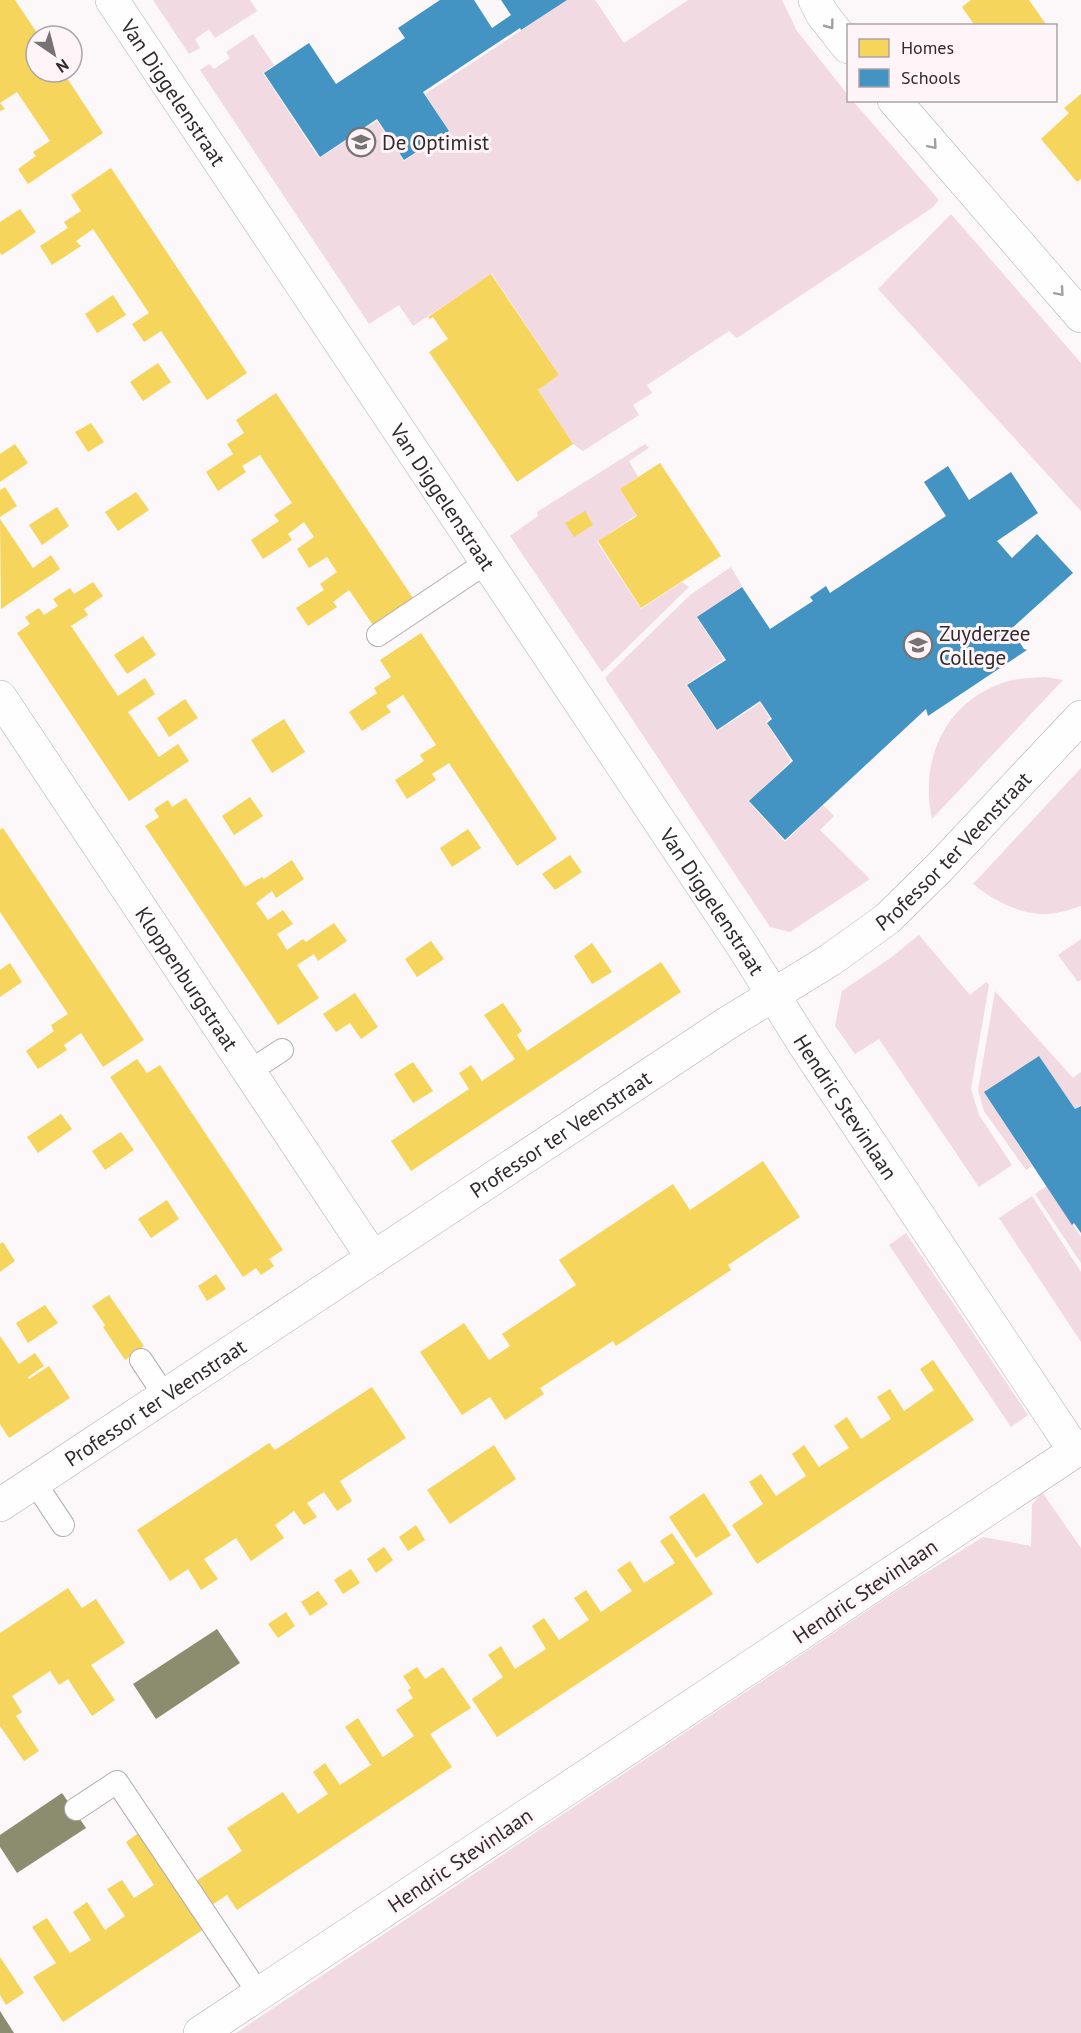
<svg xmlns="http://www.w3.org/2000/svg" width="1081" height="2033" viewBox="0 0 1081 2033" font-family="'PT Sans',sans-serif">
<style>
.green{fill:#f2dae2}
.homes{fill:#f6d55c}
.schools{fill:#4393c3}
.industry{fill:#8c8c6e}
.lines{fill:none;stroke-linecap:round;stroke-linejoin:round}
.service-casing{stroke:#b2adaf;stroke-width:24}
.minor-casing{stroke:#b2adaf;stroke-width:34}
.service{stroke:#fffefe;stroke-width:22}
.minor{stroke:#fffefe;stroke-width:33}
.oneway{stroke:#a19fa0}
.labels{text-anchor:middle;dominant-baseline:central;stroke-width:6;stroke-linejoin:round;paint-order:stroke}
.street-label{font-size:21px;fill:#2f2b2d;stroke:#fff4f8}
.poi-label{font-size:21px;fill:#2f2b2d;stroke:#fff4f8;text-anchor:start}
</style>
<rect width="100%" height="100%" fill="#fcf7f9"/>
<g class="green">
<path d="M153,0H250L257,11L215,38L209,29L195,39L200,48L189,54Z"/>
<path d="M567,0H595L624,43L688,0H782L797,31L848,95V100L853,101L939,200L932,208L737,338L729,331L647,385L652,393L633,405L639,415L583,451L573,444L538,390L559,375L492,274L413,326L399,305L369,324L200,70L209,64L214,69L230,58L226,52L253,34L274,65L263,73L319,158L377,121L404,161L449,131L425,94Z"/>
<path d="M951,214L1081,363V511L878,289Z"/>
<path d="M645,444L649,448L629,461L638,477L620,489L636,515L597,542L641,609L682,582L689,587L602,672L510,536L538,516L537,512Z"/>
<path d="M731,567L742,586L697,618L724,659L686,685L717,731L760,703L770,718L766,722L791,761L749,802L785,842L823,805L834,816L820,830L870,879L790,932L770,927L605,678L690,595Z"/>
<path d="M1045,677L1063,680L932,819C919,758 946,700 1008,681C1020,678 1033,678 1045,677Z"/>
<path d="M1081,768V906C1068,910 1054,915 1040,914C1016,912 991,899 973,884Z"/>
<path d="M919,935L970,995L986,982L989,985L971,1089L979,1115L1012,1165L979,1187L879,1039L855,1054L835,1026L842,991L889,959Z"/>
<path d="M1081,939V980L1078,982L1058,955Z"/>
<path d="M995,991L1073,1078L1081,1072V1105L1075,1109L1039,1056L985,1093L1032,1166L1026,1170L984,1111L978,1090Z"/>
<path d="M1047,1186L1081,1237V1263L1035,1194Z"/>
<path d="M1032,1196L1081,1272V1342L999,1218Z"/>
<path d="M906,1233L1028,1415L1011,1427L889,1245Z"/>
<path d="M1042,1492L1081,1548V2033H236L892,1594L983,1537L1031,1546L1032,1505Z"/>
</g>
<g class="homes">
<path d="M0,0H15L39,36H36V72H63L103,133L28,184L18,169L36,156L33,152L50,141L17,92L0,103L5,109L0,111Z"/>
<path d="M971,0H1029L1047,26H975L962,7Z"/>
<path d="M1081,94V179L1077,182L1041,139L1069,113L1064,108Z"/>
<path d="M111,168L247,373L207,400L161,331L144,342L132,324L149,313L93,229L76,241L81,246L52,265L40,246L68,228L64,222L81,211L71,195Z"/>
<path d="M20,209L36,232L2,255L0,253V222Z"/>
<path d="M491,274L559,375L538,390L573,444L517,482L429,352L448,339L433,317L430,319L428,317Z"/>
<path d="M113,295L126,315L97,333L85,314Z"/>
<path d="M158,363L171,382L143,401L130,382Z"/>
<path d="M276,393L413,598L373,625L349,590L333,602L337,607L308,626L296,608L324,590L320,584L337,572L327,557L309,568L297,549L314,537L304,522L288,534L292,540L263,559L251,540L279,521L274,515L292,503L260,455L242,466L246,472L218,491L206,472L233,454L227,444L244,433L236,420Z"/>
<path d="M91,423L104,442L88,452L75,432Z"/>
<path d="M15,444L28,463L0,482V454Z"/>
<path d="M660,463L721,556L641,608L598,541L637,516L620,489Z"/>
<path d="M5,487L17,506L0,517V490Z"/>
<path d="M136,492L149,510L118,531L105,512Z"/>
<path d="M57,507L69,526L42,545L29,525Z"/>
<path d="M585,511L593,525L574,537L565,523Z"/>
<path d="M0,519L33,568L51,555L60,569L1,609Z"/>
<path d="M93,582L103,596L84,609L88,615L71,626L118,696L145,678L155,694L128,712L159,757L178,744L189,761L129,801L17,633L30,624L25,617L39,608L44,615L58,606L53,599L70,588L74,594Z"/>
<path d="M421,633L557,839L517,866L449,763L432,774L436,780L407,799L395,780L424,761L420,755L436,745L403,695L386,706L391,712L362,731L349,712L377,693L374,688L391,677L380,660Z"/>
<path d="M143,636L156,655L127,674L114,655Z"/>
<path d="M185,699L198,718L169,737L157,718Z"/>
<path d="M284,719L305,752L272,773L251,740Z"/>
<path d="M250,797L263,816L234,835L222,816Z"/>
<path d="M186,798L245,887L262,877L264,879L292,860L304,879L276,898L272,891L256,903L268,920L283,910L293,924L277,934L287,950L303,939L306,942L334,923L347,941L318,961L314,954L297,965L319,998L278,1025L145,826L159,817L154,809L168,800L172,807Z"/>
<path d="M3,828L144,1040L103,1067L81,1033L64,1045L67,1050L38,1069L26,1051L54,1031L51,1025L68,1014L0,912V830Z"/>
<path d="M468,829L481,848L452,867L440,848Z"/>
<path d="M570,855L582,872L555,890L542,874Z"/>
<path d="M431,941L444,959L417,977L405,959Z"/>
<path d="M592,943L612,972L592,984L574,956Z"/>
<path d="M661,962L681,992L411,1171L391,1141L469,1089L459,1073L471,1065L482,1081L515,1059L484,1015L503,1003L522,1031L517,1035L527,1051Z"/>
<path d="M10,963L22,982L0,997V970Z"/>
<path d="M355,993L378,1027L361,1039L350,1023L336,1032L323,1014Z"/>
<path d="M137,1059L147,1073L160,1065L283,1250L269,1259L274,1266L261,1275L256,1268L243,1277L110,1077Z"/>
<path d="M413,1062L433,1091L413,1103L394,1074Z"/>
<path d="M61,1114L72,1129L38,1153L27,1137Z"/>
<path d="M121,1132L134,1150L105,1170L92,1151Z"/>
<path d="M763,1161L800,1217L728,1265L731,1270L616,1346L613,1341L540,1388L544,1394L505,1420L490,1397L462,1415L420,1352L464,1323L489,1360L510,1346L502,1334L576,1285L559,1260L673,1184L690,1210Z"/>
<path d="M167,1200L179,1219L151,1238L138,1219Z"/>
<path d="M3,1242L15,1261L0,1272V1244Z"/>
<path d="M216,1274L226,1289L207,1301L198,1286Z"/>
<path d="M109,1295L144,1346L125,1360L103,1327L105,1325L92,1306Z"/>
<path d="M45,1305L58,1323L28,1343L16,1323Z"/>
<path d="M0,1336L19,1364L35,1353L44,1366L28,1377L29,1379L49,1366L70,1398L9,1438L0,1424Z"/>
<path d="M933,1360L974,1420L757,1564L732,1525L763,1504L749,1482L761,1474L776,1496L806,1476L792,1454L804,1445L819,1467L849,1448L834,1426L847,1417L861,1439L891,1419L877,1397L890,1389L904,1411L934,1390L920,1369Z"/>
<path d="M372,1387L406,1438L340,1481L352,1501L337,1511L324,1492L307,1503L317,1517L304,1525L294,1511L275,1525L284,1538L251,1561L236,1538L204,1559L218,1579L201,1590L188,1569L170,1581L137,1530L269,1443L275,1450Z"/>
<path d="M494,1445L516,1479L450,1524L427,1490Z"/>
<path d="M704,1493L731,1535L696,1558L669,1517Z"/>
<path d="M416,1525L425,1540L408,1551L399,1537Z"/>
<path d="M672,1533L713,1594L497,1737L472,1699L503,1677L488,1655L501,1646L515,1669L546,1649L532,1626L544,1618L559,1640L589,1620L574,1598L586,1590L601,1612L632,1591L617,1570L630,1561L644,1583L675,1563L660,1541Z"/>
<path d="M384,1547L393,1560L376,1573L367,1559Z"/>
<path d="M351,1569L360,1583L343,1594L334,1580Z"/>
<path d="M68,1588L82,1608L96,1599L125,1643L91,1665L115,1700L92,1716L68,1679L59,1685L50,1671L12,1696L22,1712L16,1716L39,1751L24,1761L0,1726V1633Z"/>
<path d="M318,1591L328,1604L310,1616L301,1602Z"/>
<path d="M286,1612L295,1626L278,1638L268,1624Z"/>
<path d="M417,1667L425,1679L443,1667L471,1708L430,1734L452,1767L237,1910L227,1895L212,1905L196,1881L242,1851L227,1828L283,1792L298,1814L328,1794L313,1772L325,1763L340,1785L371,1765L345,1727L358,1718L383,1757L414,1736L396,1710L413,1698L408,1690L411,1688L403,1676Z"/>
<path d="M140,1832L204,1929L63,2022L33,1977L56,1963L32,1927L47,1918L70,1953L91,1940L73,1912L87,1902L105,1930L125,1916L107,1889L122,1880L134,1898L154,1885L126,1842Z"/>
<path d="M0,1957L24,1993L6,2005L0,1995Z"/>
</g>
<g class="schools">
<path d="M440,0H474L492,28L511,15L501,0H567L521,30L520,28L423,92L449,131L404,160L377,119L320,157L264,73L309,43L336,84L405,38L398,28Z"/>
<path d="M948,466L969,500L1011,472L1038,513L997,541L1012,558L1037,534L1073,573L1011,629L1024,649L1027,650L928,716L926,709L785,840L749,801L793,761L767,723L772,719L760,701L717,730L687,685L726,660L697,617L742,587L770,629L813,601L810,597L826,586L830,593L946,516L924,482Z"/>
<path d="M1039,1056L1075,1109L1081,1106V1233L1074,1223L1072,1225L984,1092Z"/>
</g>
<g class="industry">
<path d="M217,1629L240,1663L156,1719L133,1684Z"/>
<path d="M62,1793L86,1828L17,1873L0,1847V1835Z"/>
<path d="M0,2011L14,2033H0Z"/>
</g>
<g class="lines">
<g class="service-casing">
<g id="service">
<path d="M378,635L487,562"/>
<path d="M250,1071L282,1050"/>
<path d="M141,1360L165,1396"/>
<path d="M35,1483L63,1525"/>
<path d="M76,1809L117,1782L259,1994"/>
</g>
</g>
<g class="minor-casing">
<g id="minor">
<path id="s1" d="M112,0L744,948L804,1044L1075,1451L200,2033"/>
<path d="M815,0L822,14L848,47"/>
<path d="M894,100L1081,316"/>
<path id="s2" d="M0,697L373,1258"/>
<path id="s3" d="M0,1505L726,1024L830,960L887,919L940,867L1081,717"/>
</g>
</g>
<use href="#service" class="service"/>
<use href="#minor" class="minor"/>
</g>
<defs><path id="oneway-chevron" d="M-2-3.5L2.5 0L-2 3.5" fill="none" stroke-width="1.6" stroke-linecap="round" stroke-linejoin="round" transform="scale(1.5)"/></defs>
<g class="oneway">
<use href="#oneway-chevron" transform="translate(830 25) rotate(53)"/>
<use href="#oneway-chevron" transform="translate(933 145) rotate(49)"/>
<use href="#oneway-chevron" transform="translate(1060 292) rotate(49)"/>
</g>
<defs>
<g id="school-ring" transform="scale(1.5)"><circle r="9.5" fill="#fff4f8" stroke="#777274" stroke-width="1.5"/><path d="M0-5L7-2L0 1L-7-2ZM-4 1L0 2.5L4 1V4Q0 6-4 4Z" fill="#777274"/></g>
</defs>
<g fill-rule="evenodd">
<use href="#school-ring" x="361" y="142"/>
<use href="#school-ring" x="918" y="645"/>
</g>
<g class="labels">
<g class="street-label">
<text stroke="none"><textPath href="#s1" startOffset="111">Van Diggelenstraat</textPath></text>
<text stroke="none"><textPath href="#s1" startOffset="597">Van Diggelenstraat</textPath></text>
<text stroke="none"><textPath href="#s3" startOffset="1158">Professor ter Veenstraat</textPath></text>
<text stroke="none"><textPath href="#s1" startOffset="1083">Van Diggelenstraat</textPath></text>
<text stroke="none"><textPath href="#s2" startOffset="338">Kloppenburgstraat</textPath></text>
<text stroke="none"><textPath href="#s1" startOffset="1328">Hendric Stevinlaan</textPath></text>
<text stroke="none"><textPath href="#s3" startOffset="672">Professor ter Veenstraat</textPath></text>
<text stroke="none"><textPath href="#s3" startOffset="186">Professor ter Veenstraat</textPath></text>
<text transform="translate(865 1591) rotate(-34)">Hendric Stevinlaan</text>
<text transform="translate(460 1860) rotate(-34)">Hendric Stevinlaan</text>
</g>
<g class="poi-label">
<text x="382" y="142">De Optimist</text>
<text x="939" y="633">Zuyderzee<tspan x="939" dy="24">College</tspan></text>
</g>
</g>
<rect x="847" y="24" width="210" height="78" fill="#fff4f8" stroke="#aca4a7" stroke-width="1.5"/>
<rect x="859" y="39" width="30" height="18" fill="#f6d55c" stroke="#aca4a7" stroke-width="1.5"/>
<text x="901" y="54" font-size="18" fill="#2f2b2d">Homes</text>
<rect x="859" y="69" width="30" height="18" fill="#4393c3" stroke="#aca4a7" stroke-width="1.5"/>
<text x="901" y="84" font-size="18" fill="#2f2b2d">Schools</text>
<g transform="translate(54 54) rotate(145)"><circle r="28" fill="#fff4f8" stroke="#aca4a7" stroke-width="1.5"/>
<path d="M0-4.5L10 22L0 15L-10 22Z" fill="#777274"/>
<text y="-9" font-size="16" font-weight="bold" text-anchor="middle" fill="#2f2b2d">N</text>
</g>
</svg>
